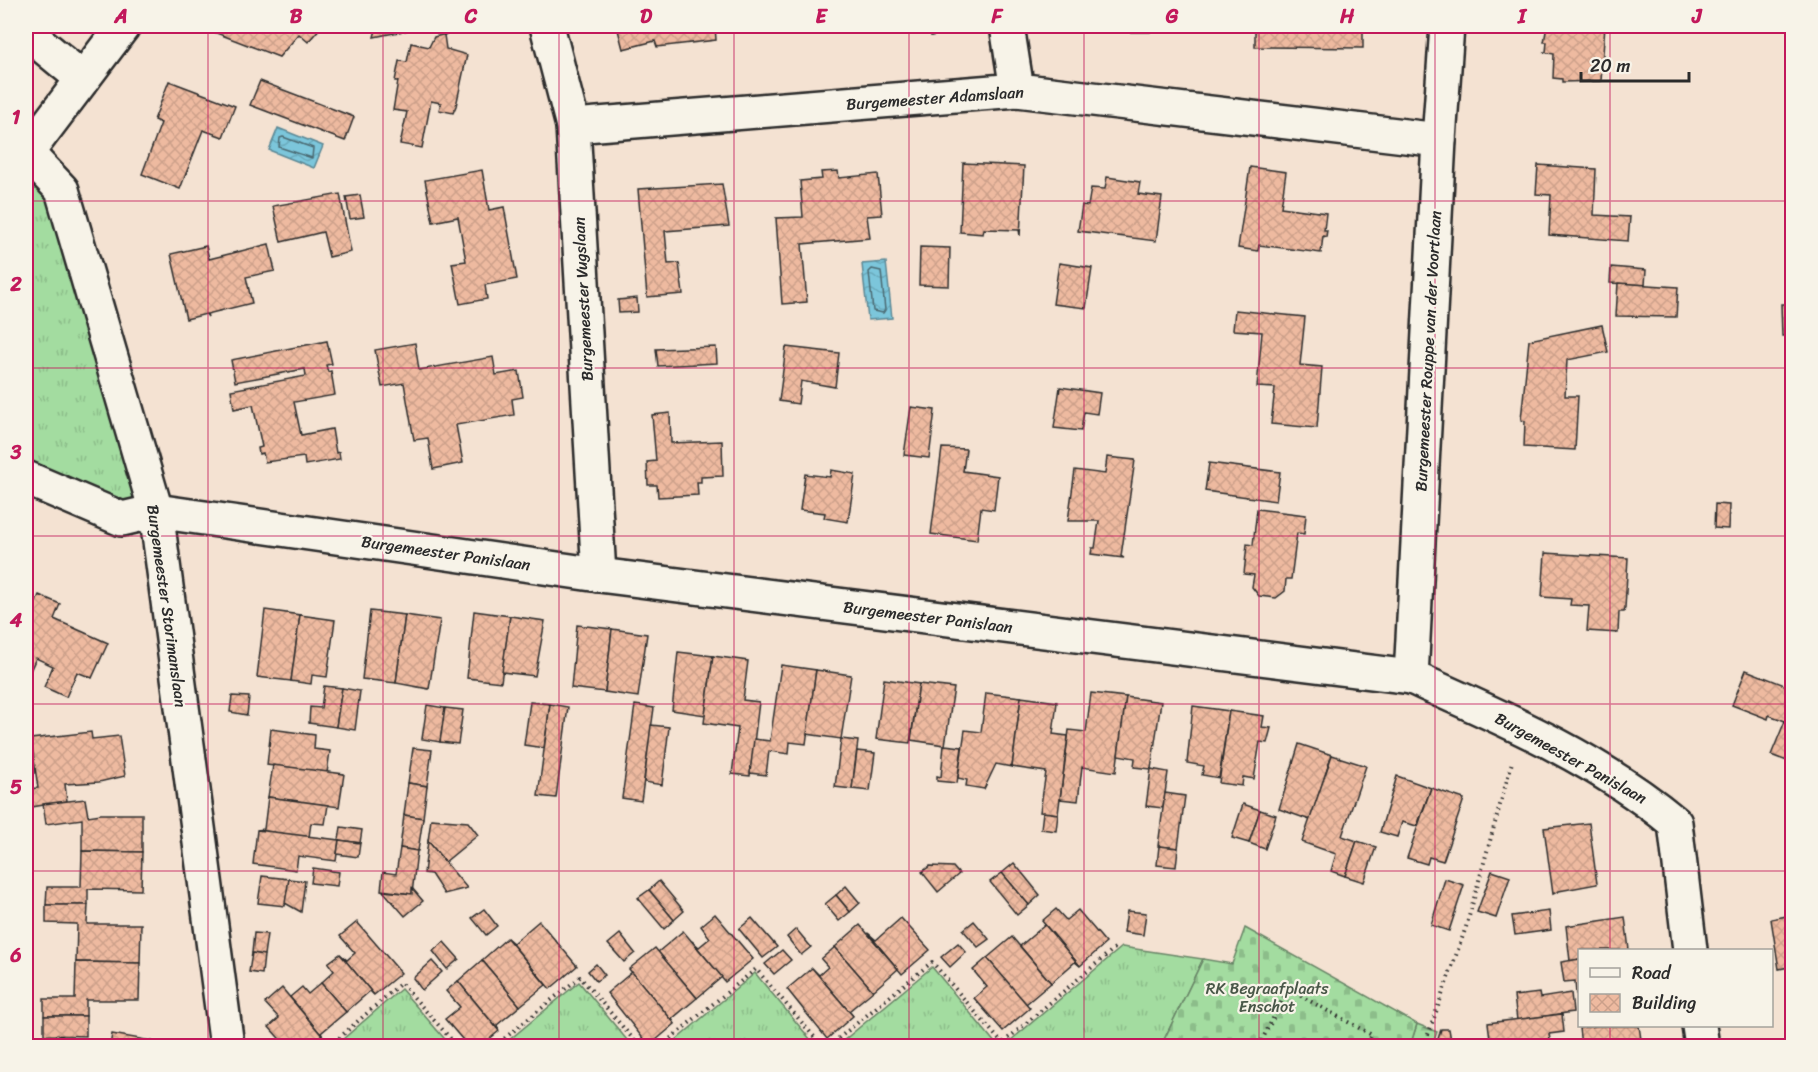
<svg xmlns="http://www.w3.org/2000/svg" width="1818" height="1072" viewBox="0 0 1818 1072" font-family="Sriracha,sans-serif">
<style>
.grass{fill:url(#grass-tufts);stroke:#678466;stroke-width:1.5}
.forest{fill:url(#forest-firs);stroke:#678466;stroke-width:1.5}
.cemetery{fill:url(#cemetery-stones);stroke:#678466;stroke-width:1.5}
.water{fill:url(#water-waves);stroke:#5b8895;stroke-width:1.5}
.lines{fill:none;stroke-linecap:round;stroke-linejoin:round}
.shore{stroke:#4b6971;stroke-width:1.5}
.building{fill:url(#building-cross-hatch);stroke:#2b2b2b;stroke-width:1.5}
.minor-casing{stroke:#2b2b2b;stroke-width:38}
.path{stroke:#2b2b2b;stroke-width:4;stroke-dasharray:1.5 4.5;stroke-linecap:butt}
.minor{stroke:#f7f3e8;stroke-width:33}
.grid{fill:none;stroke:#c2185b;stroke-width:1.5;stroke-opacity:0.55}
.labels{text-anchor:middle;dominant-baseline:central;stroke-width:4.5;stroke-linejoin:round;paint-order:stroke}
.street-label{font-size:16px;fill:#2b2b2b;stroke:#f7f3e8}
.park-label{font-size:16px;fill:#495748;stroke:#f7f3e8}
.neatline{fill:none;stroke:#c2185b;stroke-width:2}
.grid-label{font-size:20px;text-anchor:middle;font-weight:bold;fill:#c2185b}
</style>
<defs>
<pattern id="grass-tufts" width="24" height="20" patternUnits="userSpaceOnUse" patternTransform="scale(1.5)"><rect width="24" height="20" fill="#a3dca0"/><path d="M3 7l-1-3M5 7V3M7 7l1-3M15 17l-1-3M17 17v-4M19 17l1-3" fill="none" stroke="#8cbd8a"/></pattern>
<pattern id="forest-firs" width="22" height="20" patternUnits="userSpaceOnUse" patternTransform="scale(1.5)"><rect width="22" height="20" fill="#a3dca0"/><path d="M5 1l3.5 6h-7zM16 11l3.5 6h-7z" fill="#8cbd8a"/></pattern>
<pattern id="cemetery-stones" width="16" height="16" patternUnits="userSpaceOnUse" patternTransform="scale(1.5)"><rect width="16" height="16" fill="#a3dca0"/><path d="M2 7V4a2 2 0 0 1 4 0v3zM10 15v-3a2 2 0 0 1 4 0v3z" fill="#8cbd8a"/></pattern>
<pattern id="water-waves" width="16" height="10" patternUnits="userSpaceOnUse" patternTransform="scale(1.5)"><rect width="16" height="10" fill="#7bc6db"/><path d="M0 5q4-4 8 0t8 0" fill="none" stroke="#6aaabc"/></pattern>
<pattern id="building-cross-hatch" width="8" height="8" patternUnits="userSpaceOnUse" patternTransform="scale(1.5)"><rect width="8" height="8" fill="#eebaa0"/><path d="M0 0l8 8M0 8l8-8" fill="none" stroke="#cca08a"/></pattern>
</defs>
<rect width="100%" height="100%" fill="#f4e2d2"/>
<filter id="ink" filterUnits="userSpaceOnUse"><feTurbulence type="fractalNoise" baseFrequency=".0167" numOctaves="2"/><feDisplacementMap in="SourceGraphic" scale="12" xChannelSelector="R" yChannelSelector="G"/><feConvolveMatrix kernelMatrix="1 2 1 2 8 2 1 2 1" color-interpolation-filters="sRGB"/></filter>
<g filter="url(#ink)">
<g class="grass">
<path d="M35,172L52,202L124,444L134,506L26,470V186Z"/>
<path d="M1122,947L1203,959L1161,1046H1004Z"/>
<path d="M932,967L996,1044L994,1046H867L851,1041V1046H837Z"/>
<path d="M755,973L816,1046H669Z"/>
<path d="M579,982L632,1046H502Z"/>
<path d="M401,989L451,1046H335Z"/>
</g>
<path class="forest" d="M1417,1024L1437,1032L1432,1046H1410Z"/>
<path class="cemetery" d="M1245,928L1417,1024L1410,1046H1161L1203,959L1232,964Z"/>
<g class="water">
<path d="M278,128L323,146L314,168L269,150Z"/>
<path d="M886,262L892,318L868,320L862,264Z"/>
</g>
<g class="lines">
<g class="shore">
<path d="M283,137L313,148L312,158L279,147L280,138Z"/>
<path d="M872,269L881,271L885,310L883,313L873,311L869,272Z"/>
</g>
</g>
<g class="building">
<path d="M215,26H322L308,42L299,34L279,57L211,31Z"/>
<path d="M377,26H418L419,28L374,37Z"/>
<path d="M617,26H715L716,40L657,47L655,41L623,49Z"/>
<path d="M929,26H951L952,32L931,36Z"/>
<rect x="1101" y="26" width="49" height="6"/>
<path d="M1255,26H1363V48L1255,47Z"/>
<path d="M1547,26H1605L1601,81L1562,82V79L1553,78L1554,54L1543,52H1546L1547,42H1544Z"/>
<path d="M450,33L444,35L446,49L467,55L456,106L453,113L439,110L441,103L431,101L422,148L400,144L407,112L393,110L398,81H395L399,61L407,62L411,43L429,47L434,37Z"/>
<path d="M169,81L235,106L223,137L203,130L180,189L142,174L161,123L154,120Z"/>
<path d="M260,81L354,117L345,141L250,105Z"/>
<path d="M963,163L1024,166L1020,236L1019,230L984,229L983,234L960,232Z"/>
<path d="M1538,165L1596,169L1594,215L1630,217L1628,241L1549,235L1551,195L1536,194Z"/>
<path d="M1250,167L1286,172L1281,207L1326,213L1324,230H1327L1326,237L1323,236L1321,253L1259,245L1258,251L1238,248Z"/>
<path d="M482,170L489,210L504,207L517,279L485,285L487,299L460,304L452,263L466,261L458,217L433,222L425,180Z"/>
<path d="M838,171L839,178L878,174L882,215L867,216L870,238L802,244L807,302L782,304L776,218L803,217L800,181L822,179L821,172Z"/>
<path d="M1107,177L1140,182L1138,194L1162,197L1156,241L1078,231L1082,205L1088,206L1091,188L1105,189Z"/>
<path d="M722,184L729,226L665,231L668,264L679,263L683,294L647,297L638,189Z"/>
<path d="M340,194L351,252L329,257L323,232L281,242L273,206Z"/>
<path d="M360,195L364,217L350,219L346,197Z"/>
<path d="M269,244L275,271L246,277L252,303L207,314L208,317L206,314L186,319L171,254L206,246L209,259Z"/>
<path d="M920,247L950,248L949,286L919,285Z"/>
<path d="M1059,263L1092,268L1086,308L1053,304Z"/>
<path d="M1611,267L1646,270L1645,285L1610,283Z"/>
<path d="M1618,283L1678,287L1676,317L1616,316Z"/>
<path d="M637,298L638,312L619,313L618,300Z"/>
<path d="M1781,304H1792V336H1782Z"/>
<path d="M1235,310L1305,317L1300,365L1322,367L1317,428L1271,424L1275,388L1257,387L1262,332L1233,330Z"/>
<path d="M1602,325L1608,352L1567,360L1565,396H1578L1575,450L1524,447L1525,421L1521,420L1529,340Z"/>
<path d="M327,341L332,364L326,365L328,372L331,371L335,395L294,402L301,435L332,429L336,453L339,452L340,459L305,465L304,457L265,462L263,453L259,454L258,448L262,447L253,405L234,409L231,390L306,376L305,369L235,382L231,360Z"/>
<path d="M415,343L419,370L493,357L496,375L519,371L523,397L512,399L514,415L456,425L463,463L433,469L428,438L414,440L404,383L382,387L375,350Z"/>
<path d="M716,347L717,363L658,366L656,349Z"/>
<path d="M786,347L839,353L835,387L801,381L798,404L779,401Z"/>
<path d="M1060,387L1100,393L1097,414L1084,412L1081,431L1054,428Z"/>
<path d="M911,407L935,410L929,458L904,455Z"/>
<path d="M670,413L671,443L722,441L723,476L701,477V482H697L698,495L658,497L657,485H648L647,462L656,461L652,415Z"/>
<path d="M942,448L966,449L963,471L998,476L994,510L981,508L977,540L931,534Z"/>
<path d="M1107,457L1135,460L1121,556L1124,558L1091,554L1092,548H1095L1099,521H1068L1075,470L1105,474Z"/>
<path d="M1209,463L1280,472L1276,501L1205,491Z"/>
<path d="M831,470L855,474L848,522L824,518L825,513L800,510L805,474L830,477Z"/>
<path d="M1715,504L1729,505L1728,529L1714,528Z"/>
<path d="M1257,509L1306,515L1304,534L1297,533L1291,579H1286L1285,591L1276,598L1259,596L1252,587L1254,575L1244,574L1247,544L1253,545Z"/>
<path d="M1545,553L1628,558L1625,608L1624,612H1619L1618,633L1587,631L1589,606L1570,605L1571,599L1542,597Z"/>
<path d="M39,595L60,604L54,619L108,643L92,678L77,672L66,697L44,687L53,666L36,658L30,671L26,668V625Z"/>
<path d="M265,610L300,615L291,681L257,677Z"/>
<path d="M370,611L405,615L396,683L362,679Z"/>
<path d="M474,611L510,616L501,682L467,678Z"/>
<path d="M300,615L335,620L327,677L312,675L311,684L291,681Z"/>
<path d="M405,615L440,620L429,689L396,683Z"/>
<path d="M510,616L545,621L535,676L502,672Z"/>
<path d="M577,625L612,629L605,692L571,688Z"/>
<path d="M612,629L647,634L638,697L605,692Z"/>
<path d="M678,652L713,656L705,715L672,710Z"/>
<path d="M713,656L748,661L743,700L759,702L750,776L732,774L738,728L704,723Z"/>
<path d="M781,665L816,670L806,744L790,742L789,754L769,751L766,775L750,773L754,739L770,741Z"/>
<path d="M816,670L851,675L841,739L807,734Z"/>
<path d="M1746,670L1792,688V763L1771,755L1785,721L1769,715L1768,719L1732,705Z"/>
<path d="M884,679L919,684L910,743L876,739Z"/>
<path d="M919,684L954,688L945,745L962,747L957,783L937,781V776L941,777L944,745L911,740Z"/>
<path d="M324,686L342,688L336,727L309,723L310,707L321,708Z"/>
<path d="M342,688L360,691L355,730L336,727Z"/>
<path d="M986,693L1021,697L1012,767L996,764L984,789L966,786L967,780L958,778L965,730L981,732Z"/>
<path d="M1091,693L1126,697L1116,772L1082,767L1078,801L1060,799L1069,730L1086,732Z"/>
<path d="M232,696L249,697L247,715L230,712Z"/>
<path d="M1021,697L1057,702L1053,734L1068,736L1058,814L1040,812L1046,772L1012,767Z"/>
<path d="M1126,697L1161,702L1151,769L1134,767L1135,758L1118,755Z"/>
<path d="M530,702L550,704L544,748L524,745Z"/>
<path d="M550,704L568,707L556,798L538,796Z"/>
<path d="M427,705L445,708L440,742L422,739Z"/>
<path d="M635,705L654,708L641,801L622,798Z"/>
<path d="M1193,706L1229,711L1219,778L1202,775L1204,766L1187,763Z"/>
<path d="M445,708L463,710L458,744L440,742Z"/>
<path d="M1229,711L1264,716L1262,727L1271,728L1267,743L1260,742L1254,779L1243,777L1242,786L1219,783Z"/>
<path d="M651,725L669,727L662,785L644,782Z"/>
<path d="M271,729L315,735L314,749L330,751L327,773L267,765Z"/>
<path d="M91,732L92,739L119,736L125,776L99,782L65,784L67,801L26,808V789L38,788L31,739Z"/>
<path d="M841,739L858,741L852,789L835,787Z"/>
<path d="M1299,744L1332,755L1310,820L1279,809Z"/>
<path d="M413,748L432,750L427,786L408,783Z"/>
<path d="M857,751L875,753L870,791L852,789Z"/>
<path d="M1332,755L1366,766L1342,836L1357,841L1345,876L1331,871L1336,854L1302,842Z"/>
<path d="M273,765L344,774L339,807L268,797Z"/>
<path d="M1151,769L1168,772L1163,808L1146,806Z"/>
<path d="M1397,776L1431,788L1417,826L1402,822L1397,837L1380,832Z"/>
<path d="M408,783L427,786L423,818L404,815Z"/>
<path d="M1431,788L1464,799L1443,861L1429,857L1427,864L1407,858Z"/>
<path d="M1165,793L1185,796L1178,848L1158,846Z"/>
<path d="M268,797L328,805L325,824L311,823L309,837L257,830L264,829Z"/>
<path d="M85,799L88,816L101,814H142V852L82,851V819L46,824L43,804Z"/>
<path d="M1243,804L1260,810L1249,843L1232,838Z"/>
<path d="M1260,810L1276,815L1265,849L1249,843Z"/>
<path d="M1043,812L1058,814L1056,831L1041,829Z"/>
<path d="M404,815L423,818L418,851L400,848Z"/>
<path d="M431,819L468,822L478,835L445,862L428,841Z"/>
<path d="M1589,823L1597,884L1559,891L1553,894L1544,828Z"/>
<path d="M341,827L362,830L360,843L339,840Z"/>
<path d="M257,830L339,840L336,861L298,856L296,870L253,864Z"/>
<path d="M339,840L360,843L358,857L337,854Z"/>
<path d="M428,841L446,863L467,888L444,894L431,874L424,873Z"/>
<path d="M1357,841L1376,847L1364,882L1345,876Z"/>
<path d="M1159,846L1178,848L1176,867L1157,865Z"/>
<path d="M400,848L417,851L412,894L381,890L383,872L396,874Z"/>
<path d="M82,851L142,852L141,890L88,889V905H46L47,887H81Z"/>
<path d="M1014,863L1040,895L1029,905L1002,873Z"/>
<path d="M930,866L953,867L959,874L938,892L922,872Z"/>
<path d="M313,868L339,872L337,886L311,883Z"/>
<path d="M1492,871L1510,877L1496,918L1477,912Z"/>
<path d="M1002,873L1029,905L1017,915L990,882Z"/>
<path d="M262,876L289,879L285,906L258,903Z"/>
<path d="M289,879L305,881L301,912L285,903Z"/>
<path d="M1445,879L1464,885L1449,931L1431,925Z"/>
<path d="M659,881L684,911L674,920L649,890Z"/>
<path d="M846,886L860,903L850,912L836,895Z"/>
<path d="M412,888L423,901L405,916L383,891L412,894Z"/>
<path d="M649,890L674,920L664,929L638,898Z"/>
<path d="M836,895L850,912L839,921L825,904Z"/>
<path d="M46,905H88L87,924H141L140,963L76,962L77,924L46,923Z"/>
<path d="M484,909L497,926L486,935L472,918Z"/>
<path d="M1056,909L1066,920L1078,910L1106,943L1080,966L1042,921Z"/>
<path d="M1127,911L1146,913L1143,935L1124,932Z"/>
<path d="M1549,911L1551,930L1515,935L1512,916Z"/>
<path d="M715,914L753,959L725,982L692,941L699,947L710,938L701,926Z"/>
<path d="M1792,915V991L1789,967L1779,969L1771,919Z"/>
<path d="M1625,917L1629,950H1580V959L1570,961L1566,926Z"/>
<path d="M752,918L777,947L763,958L739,929Z"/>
<path d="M901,918L930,950L902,974L868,933L876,940Z"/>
<path d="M539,921L577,966L550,989L507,938L513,943Z"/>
<path d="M974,921L989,939L978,947L963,930Z"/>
<path d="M357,922L401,973L374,995L340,954L347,960L355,953L340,936Z"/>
<path d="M860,925L898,969L873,991L835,947Z"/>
<path d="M1045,925L1080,966L1075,962L1051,983L1020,946Z"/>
<path d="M796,929L811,947L801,955L787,937Z"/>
<path d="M683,931L722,977L697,998L658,952Z"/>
<path d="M254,933L267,934L264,955L252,953Z"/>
<path d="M620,934L635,953L624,962L608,944Z"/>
<path d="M1012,937L1051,983L1026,1004L987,958Z"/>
<path d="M507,938L546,985L520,1006L482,960Z"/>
<path d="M444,942L459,959L447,969L433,951Z"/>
<path d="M958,943L966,952L950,967L941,957Z"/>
<path d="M835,947L873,991L849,1011L853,1016L812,968L819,975L828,967L821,959Z"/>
<path d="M655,948L697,998L672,1019L675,1024L629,969Z"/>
<path d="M782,950L791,960L774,974L765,964Z"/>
<path d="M252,953L264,955L262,974L249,972Z"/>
<path d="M340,954L374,995L370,991L346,1012L321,983L334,971L328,963Z"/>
<path d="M987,958L1030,1008L1003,1031L974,998L987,987L973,970Z"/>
<path d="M1580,959V994H1576L1575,981L1564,982L1561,962Z"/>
<path d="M482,960L520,1006L497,1025L499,1031L458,981Z"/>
<path d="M432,961L442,972L422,990L413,978Z"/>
<path d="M76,962L140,963L139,1000H86V1016H44V999H75Z"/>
<path d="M596,964L605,975L596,981L588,971Z"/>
<path d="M812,968L853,1016L827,1039L787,989Z"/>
<path d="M632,972L675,1024L649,1046L607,993Z"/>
<path d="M458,981L499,1031L481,1046H468L445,1019L460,1007L446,991Z"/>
<path d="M321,983L346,1012L321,1033L324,1038L290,997L302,987L308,994Z"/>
<path d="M282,988L324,1038L314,1046H286L269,1027L279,1018L265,1003Z"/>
<path d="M1539,993L1540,998L1571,993L1573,1012L1517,1020L1514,996Z"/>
<path d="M1562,1014L1564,1032L1549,1034L1550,1039L1491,1046L1488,1023Z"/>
<path d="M44,1016H86V1036L44,1035Z"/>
<path d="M1598,1026H1639L1642,1046H1581L1579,1028Z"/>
<path d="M1441,1029H1449L1452,1046H1436Z"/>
<path d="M112,1034L152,1041L151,1046H110Z"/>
</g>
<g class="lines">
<g class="minor-casing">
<g id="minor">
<path d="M547,26L573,126L599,575"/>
<path d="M1007,26L1017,90"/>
<path d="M26,32L83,79"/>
<path d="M573,126L1017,90L1439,140"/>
<path d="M27,153L62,190L156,511L227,1046"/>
<path d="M26,154L123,26"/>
<path d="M26,478L122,519L156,511L599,575L1411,677C1503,718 1597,758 1675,823L1690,950"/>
<path d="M1411,677L1439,140L1447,26"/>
<path d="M1699,1026L1702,1046"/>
</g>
</g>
<g class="path">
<path d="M330,1046L401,983L457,1046"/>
<path d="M495,1046L580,977L639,1046"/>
<path d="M661,1046L756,969L822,1046"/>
<path d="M829,1046L932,962L1002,1043"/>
<path d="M999,1046L1116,947"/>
<path d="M1259,1046L1288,989L1372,1035L1366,1046"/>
<path d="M1424,1046L1466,927L1512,762"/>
</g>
<use href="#minor" class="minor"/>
</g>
</g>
<path class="grid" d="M208,26V1046M383,26V1046M559,26V1046M734,26V1046M909,26V1046M1084,26V1046M1259,26V1046M1435,26V1046M1610,26V950M26,201H1792M26,368H1792M26,536H1792M26,704H1792M26,871H1792M1610,1026V1046"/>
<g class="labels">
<g class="street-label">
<text transform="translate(935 98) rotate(-4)">Burgemeester Adamslaan</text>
<text transform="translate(583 299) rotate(-93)">Burgemeester Vugslaan</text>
<text transform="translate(1428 351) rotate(-87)">Burgemeester Rouppe van der Voortlaan</text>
<text transform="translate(446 553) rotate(8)">Burgemeester Panislaan</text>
<text transform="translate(167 606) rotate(82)">Burgemeester Storimanslaan</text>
<text transform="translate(928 617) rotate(7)">Burgemeester Panislaan</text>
<text transform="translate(1571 758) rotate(29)">Burgemeester Panislaan</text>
</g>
<g class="park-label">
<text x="1267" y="988">RK Begraafplaats<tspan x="1267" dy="18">Enschot</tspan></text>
</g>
</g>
<rect width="1818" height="1072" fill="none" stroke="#f7f3e8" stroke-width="66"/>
<rect x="1578" y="949" width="195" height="78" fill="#f7f3e8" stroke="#a5a39c" stroke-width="1.5"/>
<rect x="1590" y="968" width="30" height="9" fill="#f7f3e8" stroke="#a5a39c" stroke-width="1.5"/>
<text x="1632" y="979" font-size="18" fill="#2b2b2b">Road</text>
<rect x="1590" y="994" width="30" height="18" fill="url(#building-cross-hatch)" stroke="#a5a39c" stroke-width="1.5"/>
<text x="1632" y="1009" font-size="18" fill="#2b2b2b">Building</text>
<path d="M1581 72v9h108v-9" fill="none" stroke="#2b2b2b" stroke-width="3"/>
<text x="1590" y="72" font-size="18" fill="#2b2b2b" stroke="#f7f3e8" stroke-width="4.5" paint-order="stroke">20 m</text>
<rect x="33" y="33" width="1752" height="1006" class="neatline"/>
<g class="grid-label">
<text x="121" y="23">A</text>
<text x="296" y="23">B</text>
<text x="471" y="23">C</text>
<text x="646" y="23">D</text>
<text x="821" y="23">E</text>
<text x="997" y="23">F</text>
<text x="1172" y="23">G</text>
<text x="1347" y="23">H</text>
<text x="1522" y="23">I</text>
<text x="1697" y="23">J</text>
<text x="16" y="124">1</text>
<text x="16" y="291">2</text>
<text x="16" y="459">3</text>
<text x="16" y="627">4</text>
<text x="16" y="794">5</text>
<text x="16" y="962">6</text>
</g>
</svg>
